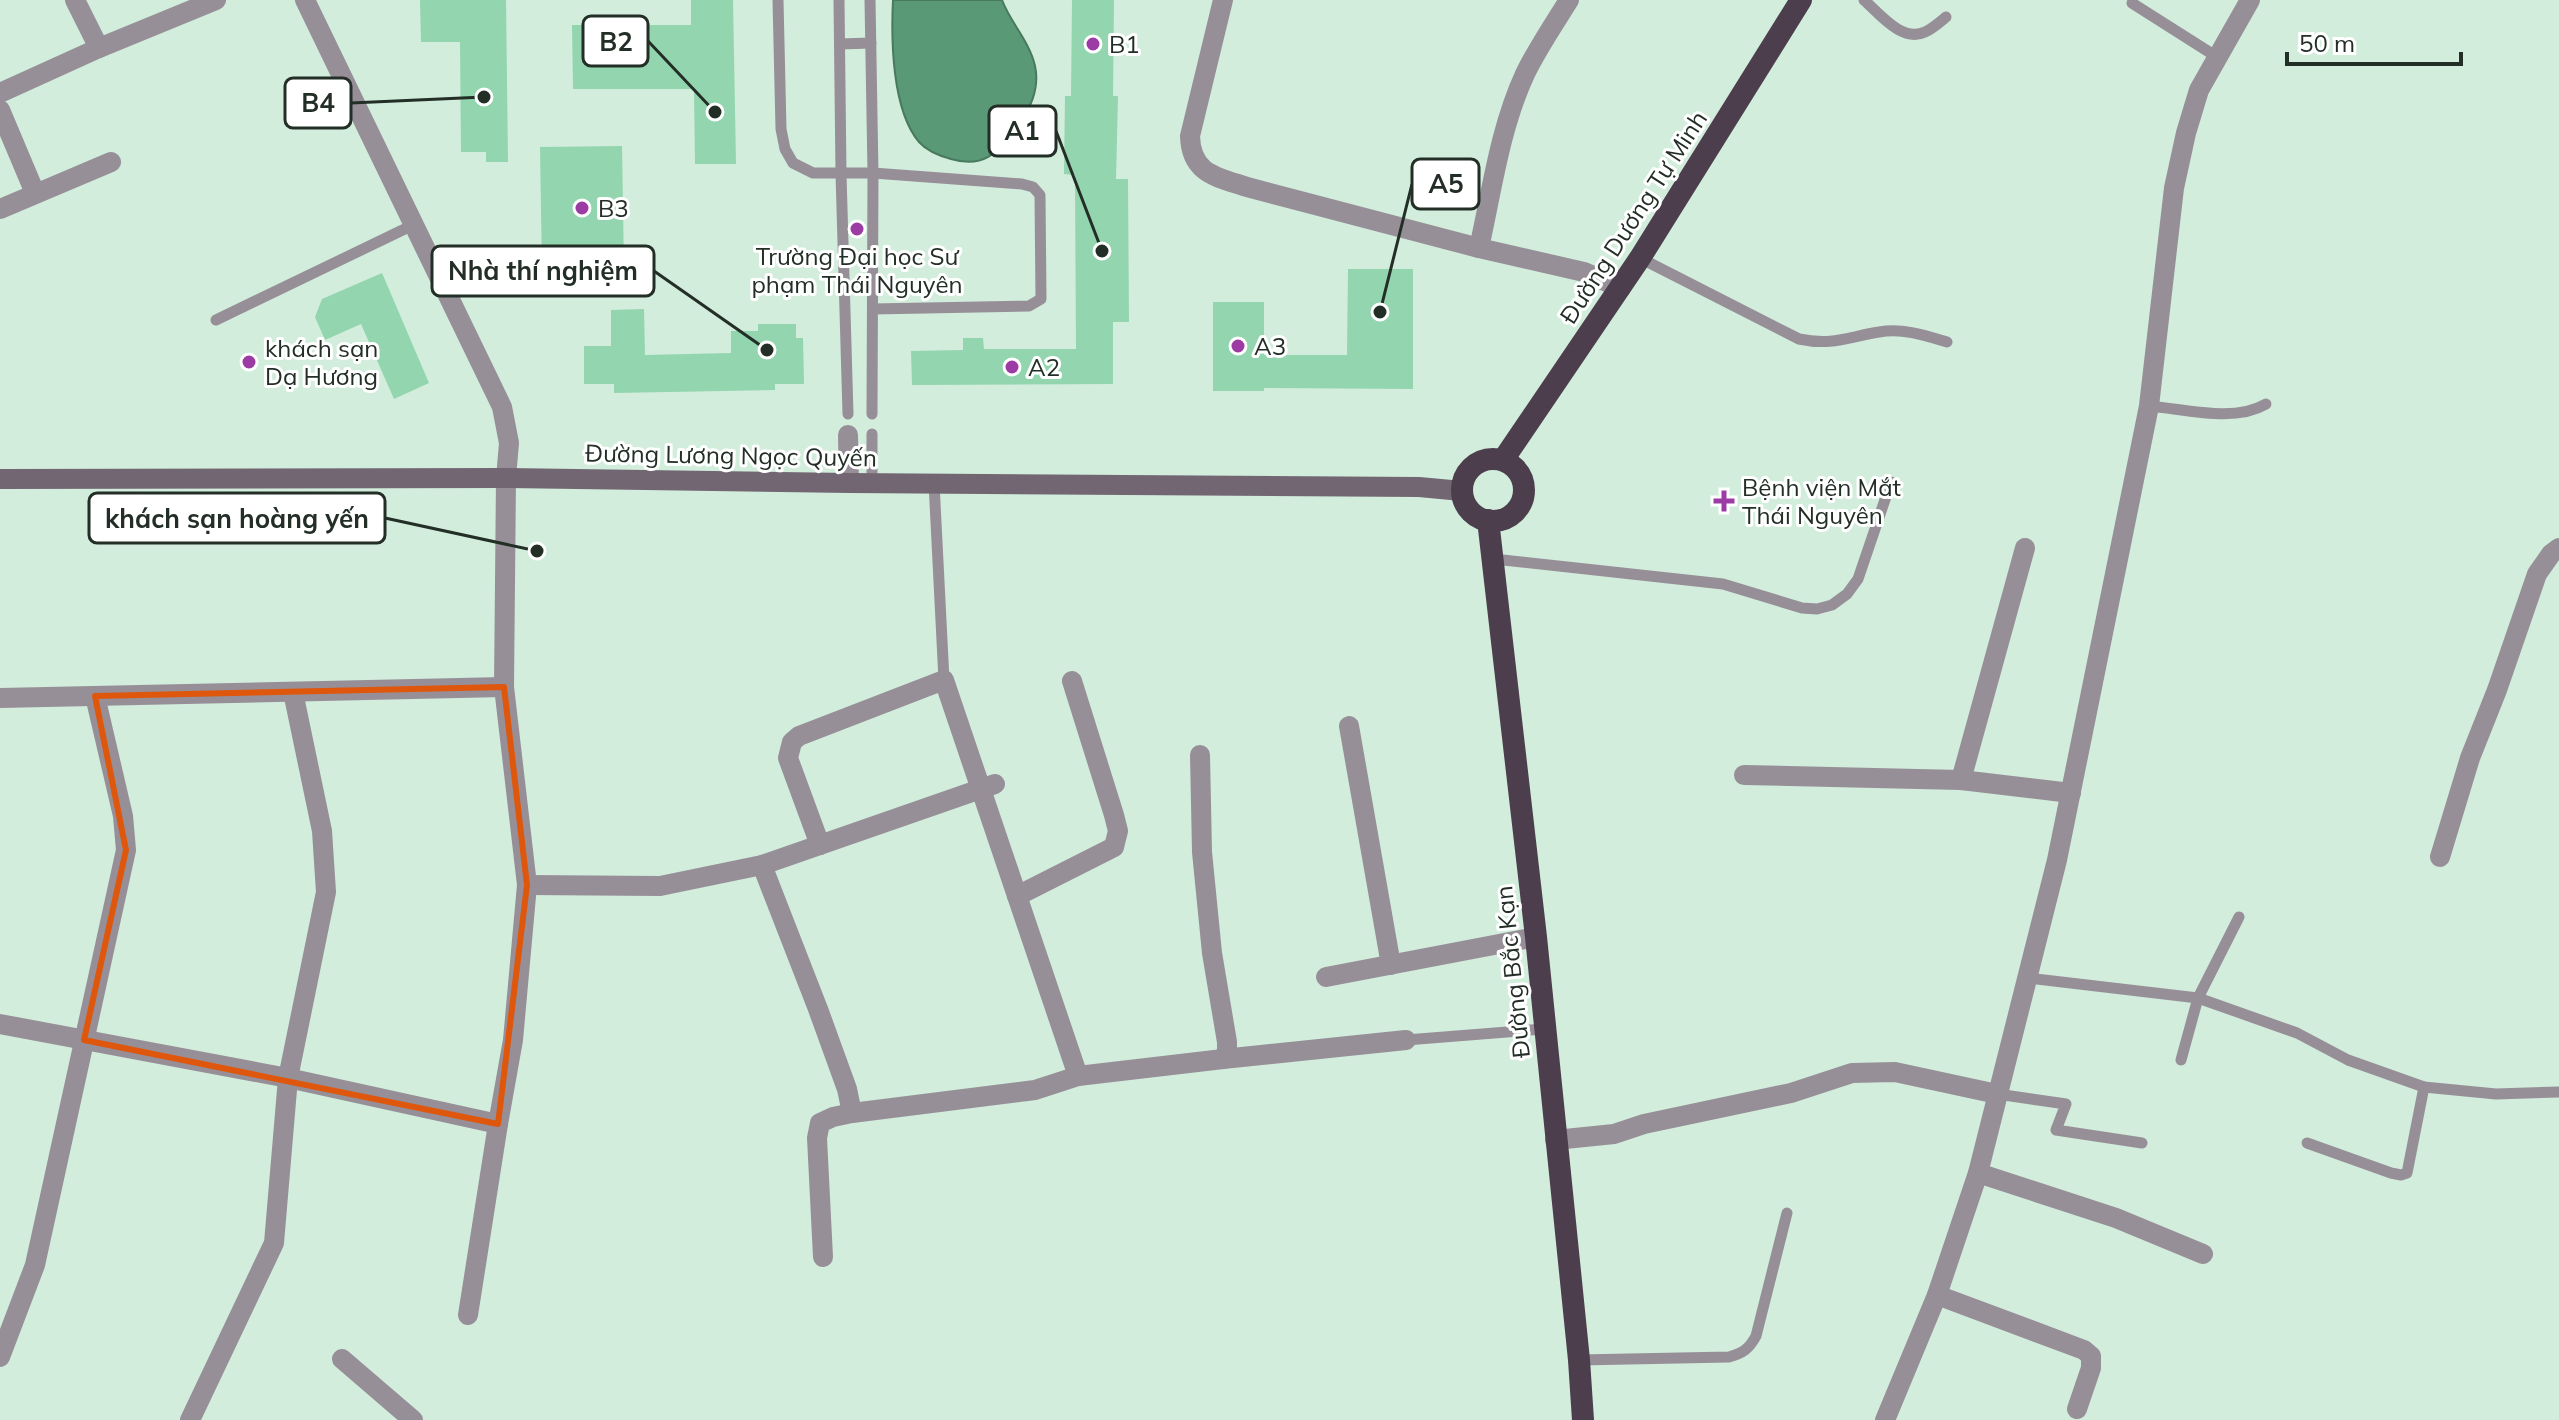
<svg xmlns="http://www.w3.org/2000/svg" width="2559" height="1420" viewBox="0 0 2559 1420" font-family="Mulish,sans-serif">
<style>
.water{fill:#599975;stroke:#49795e;stroke-width:2}
.building{fill:#93d5ae}
.lines{fill:none;stroke-linecap:round;stroke-linejoin:round}
.service{stroke:#978f98;stroke-width:11}
.minor{stroke:#978f98;stroke-width:20}
.secondary{stroke:#726673;stroke-width:20}
.trunk{stroke:#4d3e4d;stroke-width:22}
.marked{fill:none;stroke:#de570d;stroke-width:6;stroke-linejoin:round}
.poi-dot{fill:#9c3ba3;stroke:#fff;stroke-width:3}
.labels{text-anchor:middle;dominant-baseline:central;stroke-width:6;stroke-linejoin:round;paint-order:stroke}
.poi-label{font-size:24px;fill:#232e27;stroke:#fff;text-anchor:start}
.street-label{font-size:24px;fill:#232e27;stroke:#fff}
.leader{fill:none;stroke:#232e27;stroke-width:3}
.callout-dot{fill:#232e27;stroke:#fff;stroke-width:3}
.callout{fill:#fff;stroke:#232e27;stroke-width:3}
.callout-label{font-size:26px;text-anchor:middle;font-weight:bold;fill:#232e27}
</style>
<rect width="100%" height="100%" fill="#d2eddc"/>
<path class="water" d="M893,0H1002C1010,22 1030,42 1035,66C1040,88 1030,111 1016,128C997,152 985,169 951,159C940,156 927,151 919,142C892,110 891,40 893,0Z"/>
<g class="building">
<path d="M420,0H506L508,162H486V152H461L460,42H421Z"/>
<path d="M691,0H733L736,164H695L694,89H573L572,25H691Z"/>
<path d="M1072,0H1114L1113,96H1118L1116,179H1128L1129,322H1113V384L912,385L911,351L963,350V338H983L984,349H1076L1075,175L1064,174L1065,96H1071Z"/>
<path d="M622,146L624,270L542,271L540,147Z"/>
<path d="M1348,269H1413V389L1264,388V391H1213V302H1264V355H1347Z"/>
<path d="M382,273L429,383L394,399L361,324L325,340L315,317L322,299Z"/>
<path d="M644,309L645,355L731,353V331H758V324H796V338H803L804,384H775V390L614,393V384H584V346H611V310Z"/>
</g>
<g class="lines">
<g class="service">
<path d="M778,0L781,129L785,149L793,163L813,173H873L1022,184L1033,187L1040,195L1041,299L1029,306L873,309"/>
<path d="M839,0L841,174L848,414"/>
<path d="M870,0L873,173L872,414"/>
<path d="M1864,0C1879,13 1902,43 1925,32C1932,29 1940,22 1946,17"/>
<path d="M2132,3L2217,57"/>
<path d="M840,44L871,43"/>
<path d="M1640,258L1799,339C1832,346 1848,337 1879,332C1903,328 1924,335 1947,342"/>
<path d="M216,320L413,225"/>
<path d="M2149,406C2185,409 2234,423 2266,404"/>
<path d="M872,434V483"/>
<path d="M934,483L944,680"/>
<path d="M1494,559L1723,584L1802,608L1817,609L1832,605L1847,594L1858,579L1891,482"/>
<path d="M2027,978L2198,998L2297,1033L2348,1060L2424,1087L2496,1094L2559,1092"/>
<path d="M1406,1040L1544,1029"/>
<path d="M2181,1060L2198,998L2239,917"/>
<path d="M1997,1094L2066,1104L2056,1130L2142,1143"/>
<path d="M2307,1143L2391,1173L2401,1175L2407,1173L2424,1087"/>
<path d="M1579,1360L1729,1357C1743,1353 1749,1349 1756,1336L1787,1213"/>
</g>
<g class="minor">
<path d="M75,0L99,48"/>
<path d="M1223,0L1190,136C1191,174 1217,177 1247,187L1479,248L1584,272L1621,288"/>
<path d="M0,93L99,48L216,0"/>
<path d="M0,110L35,193"/>
<path d="M0,209L111,162"/>
<path d="M1479,248C1492,190 1500,128 1525,74C1537,49 1554,24 1569,0"/>
<path d="M848,435L849,483"/>
<path d="M0,698L504,687"/>
<path d="M1349,726L1391,965"/>
<path d="M1744,775L1961,780L2071,793"/>
<path d="M1961,780L2025,548"/>
<path d="M820,845L788,758L792,742L799,736L944,680L1078,1076"/>
<path d="M2440,857L2470,758L2497,690L2537,574L2551,554L2559,548"/>
<path d="M762,865L818,1009L847,1089L852,1113L833,1117L820,1123L817,1138L823,1257"/>
<path d="M527,885L660,886L762,865L995,784"/>
<path d="M1017,896L1114,847L1118,831L1114,815L1072,681"/>
<path d="M1326,977L1536,937"/>
<path d="M0,1024L288,1078L498,1124L513,1040L527,885L504,687L506,478L509,443L502,407L305,0"/>
<path d="M1223,1059L1406,1040"/>
<path d="M852,1113L1035,1090L1078,1076L1223,1059L1227,1051V1042L1212,953L1202,852L1200,755"/>
<path d="M1555,1140L1614,1134L1644,1124L1791,1093L1852,1073L1895,1072L1997,1094"/>
<path d="M1978,1173L2116,1218L2203,1254"/>
<path d="M1937,1295L2084,1350L2091,1356V1368L2077,1409"/>
<path d="M468,1315L498,1124"/>
<path d="M0,1357L35,1265L126,850L123,816L95,696"/>
<path d="M342,1359L413,1420"/>
<path d="M190,1420L274,1243L288,1078L326,892L322,831L293,692"/>
<path d="M1885,1420L1937,1295L1978,1173L2057,860L2149,406L2174,188L2186,133L2199,90L2250,0"/>
</g>
<path class="secondary" d="M0,479L506,478L849,483L1419,487L1462,491"/>
<g class="trunk">
<circle cx="1493" cy="490" r="31"/>
<path d="M1503,460L1640,258L1801,0"/>
<path d="M1488,520L1536,937L1579,1360L1583,1420"/>
</g>
</g>
<path class="marked" d="M504,687L527,885L498,1124L84,1040L126,850L95,696Z"/>
<g class="poi-dot">
<circle cx="1093" cy="44" r="8"/>
<circle cx="582" cy="208" r="8"/>
<circle cx="857" cy="229" r="8"/>
<circle cx="1238" cy="346" r="8"/>
<circle cx="249" cy="362" r="8"/>
<circle cx="1012" cy="367" r="8"/>
<path d="M1720 489h8v8h8v8h-8v8h-8v-8h-8v-8h8z"/>
</g>
<g class="labels">
<g class="poi-label">
<text x="1109" y="44">B1</text>
<text x="598" y="208">B3</text>
<text x="857" y="256" text-anchor="middle">Trường Đại học Sư<tspan x="857" dy="28">phạm Thái Nguyên</tspan></text>
<text x="1254" y="346">A3</text>
<text x="265" y="348">khách sạn<tspan x="265" dy="28">Dạ Hương</tspan></text>
<text x="1028" y="367">A2</text>
<text x="1742" y="487">Bệnh viện Mắt<tspan x="1742" dy="28">Thái Nguyên</tspan></text>
</g>
<g class="street-label">
<text transform="translate(1633 217) rotate(-57)">Đường Dương Tự Minh</text>
<text transform="translate(731 455) rotate(1)">Đường Lương Ngọc Quyến</text>
<text transform="translate(1512 972) rotate(-96)">Đường Bắc Kạn</text>
</g>
</g>
<path class="leader" d="M715 112L648 41M484 97L351 103M1102 251L1056 131M1380 312L1412 184M767 350L654 271M537 551L385 518"/>
<g class="callout-dot">
<circle cx="715" cy="112" r="8"/>
<circle cx="484" cy="97" r="8"/>
<circle cx="1102" cy="251" r="8"/>
<circle cx="1380" cy="312" r="8"/>
<circle cx="767" cy="350" r="8"/>
<circle cx="537" cy="551" r="8"/>
</g>
<g class="callout">
<rect x="583" y="16" width="65" height="50" rx="8"/>
<rect x="285" y="78" width="66" height="50" rx="8"/>
<rect x="989" y="106" width="67" height="50" rx="8"/>
<rect x="1412" y="159" width="67" height="50" rx="8"/>
<rect x="432" y="246" width="222" height="50" rx="8"/>
<rect x="89" y="493" width="296" height="50" rx="8"/>
</g>
<g class="callout-label">
<text x="616" y="51">B2</text>
<text x="318" y="112">B4</text>
<text x="1022" y="140">A1</text>
<text x="1446" y="193">A5</text>
<text x="543" y="280">Nhà thí nghiệm</text>
<text x="237" y="528">khách sạn hoàng yến</text>
</g>
<path d="M2287 52v12h174v-12" fill="none" stroke="#232e27" stroke-width="4"/>
<text x="2299" y="52" font-size="24" fill="#232e27" stroke="#ffffff" stroke-width="6" paint-order="stroke">50 m</text>
</svg>
